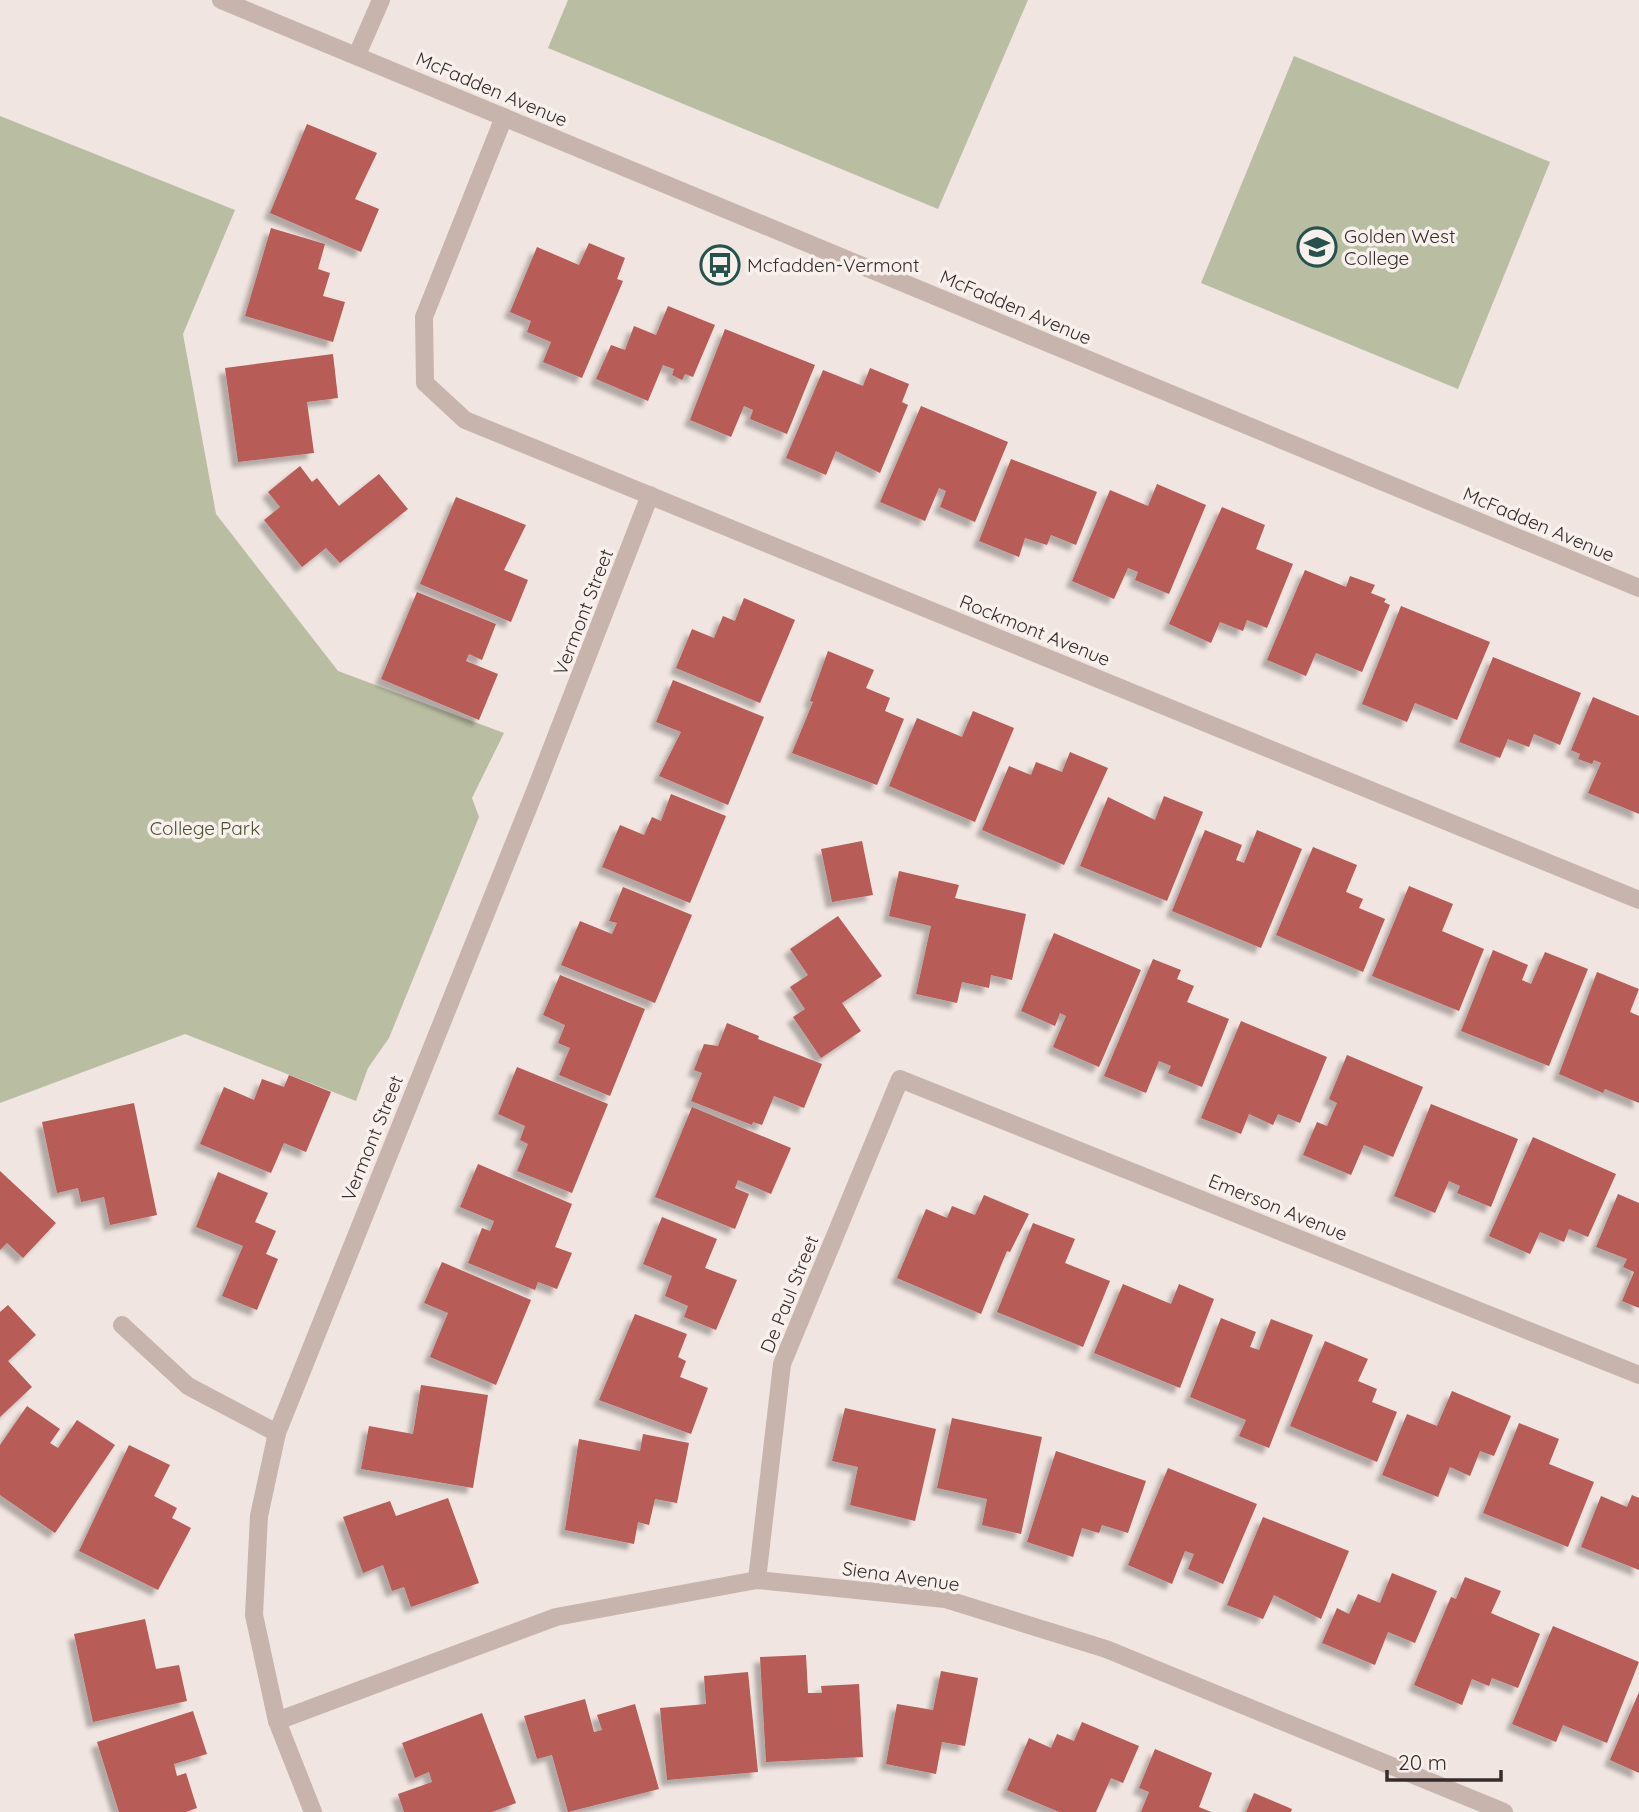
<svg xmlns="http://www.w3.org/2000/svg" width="1639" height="1812" viewBox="0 0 1639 1812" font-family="Quicksand,sans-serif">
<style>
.green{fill:#b9bda1}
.building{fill:#b75b57;filter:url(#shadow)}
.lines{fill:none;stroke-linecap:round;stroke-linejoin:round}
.minor{stroke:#c7b4ad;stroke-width:18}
.tertiary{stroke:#c7b4ad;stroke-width:18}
.labels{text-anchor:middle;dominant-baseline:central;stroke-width:7;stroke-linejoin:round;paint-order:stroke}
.street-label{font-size:19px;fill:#362c2b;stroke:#f8f0ec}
.poi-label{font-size:19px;fill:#362c2b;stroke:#f8f0ec;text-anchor:start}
.park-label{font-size:19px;fill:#4c5131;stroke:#f8f0ec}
</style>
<defs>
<filter id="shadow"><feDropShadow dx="-6" dy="6" stdDeviation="2" flood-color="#0004"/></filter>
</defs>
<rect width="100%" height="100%" fill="#f0e5e0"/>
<g class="green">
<path d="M568,0H1028L938,209L548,48Z"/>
<path d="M1294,56L1550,162L1458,389L1201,283Z"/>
<path d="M0,116L235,210L183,334L216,514L338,671L504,733L472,798L479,817L389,1038L368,1068L356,1101L185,1034L0,1103Z"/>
</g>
<g class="building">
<path d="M307,124L377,153L355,199L379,209L361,252L270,213Z"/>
<path d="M271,228L325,244L318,269L330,273L323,296L345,302L333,342L245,316Z"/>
<path d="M589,243L625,258L617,279L623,281L582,378L543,362L551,342L527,332L531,321L510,312L537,247L579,265Z"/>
<path d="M668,306L715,325L693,377L685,374L682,380L672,375L674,369L663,365L648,401L596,379L611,345L625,350L634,326L656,335Z"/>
<path d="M725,329L815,365L787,434L750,419L753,410L744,406L731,437L690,420Z"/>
<path d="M333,354L338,398L307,402L314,453L238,462L225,368Z"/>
<path d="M870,368L909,384L902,402L908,405L880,473L836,451L826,475L786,458L823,370L863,386Z"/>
<path d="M921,406L1008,442L975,522L940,507L946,491L939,488L925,521L880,502Z"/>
<path d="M1011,459L1097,492L1076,545L1051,535L1047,545L1025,538L1019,557L979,541Z"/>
<path d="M300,466L312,482L317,478L339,506L379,474L408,509L340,563L326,548L302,567L264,520L280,507L268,492Z"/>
<path d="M1157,484L1206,505L1169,594L1135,580L1138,572L1128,568L1114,599L1072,581L1110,490L1148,506Z"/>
<path d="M456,497L526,525L504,570L528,580L511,622L420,584Z"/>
<path d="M1222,507L1265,525L1256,549L1293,564L1267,628L1247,620L1243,631L1220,622L1211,643L1169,624Z"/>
<path d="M1305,570L1346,587L1350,576L1375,585L1371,593L1386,599L1384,602L1390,605L1362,672L1316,653L1306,676L1267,660Z"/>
<path d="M417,592L496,624L482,660L469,654L466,661L498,674L479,720L381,679Z"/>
<path d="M744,598L795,620L760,703L676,668L692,629L714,638L723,616L735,621Z"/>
<path d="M1401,606L1490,642L1457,720L1415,703L1407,722L1362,704Z"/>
<path d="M828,651L874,670L866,688L890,698L885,711L904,719L877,785L792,753L813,702L810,701Z"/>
<path d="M1493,657L1581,693L1560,745L1534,734L1529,747L1508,739L1500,758L1459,742Z"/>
<path d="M673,680L764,717L728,805L659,776L681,732L656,722Z"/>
<path d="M1593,697L1639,716V814L1588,793L1601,763L1594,760L1592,764L1578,759L1580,754L1571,750Z"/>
<path d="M973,711L1014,728L975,822L889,786L917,718L962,737Z"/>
<path d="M1070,752L1108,768L1064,865L982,830L1009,766L1031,775L1036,762L1062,772Z"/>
<path d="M671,794L726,816L690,903L602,867L620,825L644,835L652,817L661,821Z"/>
<path d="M1164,796L1203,812L1167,901L1080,866L1108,797L1155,820Z"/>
<path d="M1205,830L1242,845L1236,860L1244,863L1257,830L1302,849L1261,948L1172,911Z"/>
<path d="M862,841L873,895L832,902L821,849Z"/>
<path d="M1313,847L1357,865L1346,892L1363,899L1359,908L1385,919L1363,972L1276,935Z"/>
<path d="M899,871L959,885L955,898L1026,914L1012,980L991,975L989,988L962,982L957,1003L916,994L931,926L889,916Z"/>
<path d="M1409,886L1453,904L1442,931L1484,949L1459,1011L1372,976Z"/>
<path d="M623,887L692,915L655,1003L561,965L580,921L612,934L617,923L609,921Z"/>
<path d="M838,916L882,976L842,1003L861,1031L821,1058L793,1017L805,1009L790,987L808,975L790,949Z"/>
<path d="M1054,933L1141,970L1099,1067L1053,1047L1066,1016L1060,1013L1055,1026L1021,1011Z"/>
<path d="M1493,950L1528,965L1522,980L1531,984L1545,952L1588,969L1549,1066L1461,1031Z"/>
<path d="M1153,959L1181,970L1177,979L1194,986L1187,1002L1229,1019L1202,1087L1168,1073L1171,1066L1159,1061L1146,1093L1104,1076Z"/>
<path d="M1597,972L1639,989L1630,1012L1639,1016V1103L1605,1089L1603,1093L1559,1074Z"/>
<path d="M560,975L645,1009L610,1096L559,1075L570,1048L558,1043L565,1025L543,1015Z"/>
<path d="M1241,1021L1327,1057L1300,1123L1278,1114L1273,1125L1249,1114L1241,1134L1201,1118Z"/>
<path d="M727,1023L759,1036L758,1039L822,1064L804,1108L774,1096L762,1125L753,1122L752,1125L691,1101L702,1073L694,1070L704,1044L718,1046Z"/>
<path d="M1347,1055L1423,1087L1393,1157L1364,1145L1351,1175L1303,1155L1317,1122L1327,1126L1337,1103L1329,1099Z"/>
<path d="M517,1067L608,1104L572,1193L517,1171L528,1144L520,1140L525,1126L498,1114Z"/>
<path d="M289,1075L331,1092L306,1152L284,1143L271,1173L200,1144L224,1087L254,1100L262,1079L284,1087Z"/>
<path d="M134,1103L157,1215L110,1225L104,1197L81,1202L78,1188L57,1193L42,1122Z"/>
<path d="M1431,1104L1518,1139L1491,1207L1457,1193L1460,1186L1449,1181L1435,1213L1394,1196Z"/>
<path d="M692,1107L791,1148L771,1194L738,1180L735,1188L749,1194L735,1229L655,1197Z"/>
<path d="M1533,1137L1616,1174L1588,1237L1569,1229L1564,1242L1540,1232L1530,1254L1489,1236Z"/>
<path d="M478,1164L572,1204L555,1247L572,1253L557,1289L538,1282L535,1290L468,1263L482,1228L490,1231L494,1221L460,1207Z"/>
<path d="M0,1171L56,1223L23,1258L7,1243L0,1250Z"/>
<path d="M218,1172L268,1193L255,1222L276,1231L266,1254L278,1259L257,1310L222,1296L243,1246L196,1227Z"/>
<path d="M1618,1194L1639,1203V1308L1622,1301L1634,1272L1623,1267L1627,1259L1596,1247Z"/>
<path d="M984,1195L1029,1214L1010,1252L1007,1251L981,1314L897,1278L926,1209L947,1218L952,1206L975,1215Z"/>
<path d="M662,1217L717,1239L705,1268L737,1280L716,1330L684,1317L688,1306L665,1296L672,1276L643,1264Z"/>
<path d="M1033,1223L1075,1239L1065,1263L1110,1281L1083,1347L997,1312Z"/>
<path d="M442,1262L531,1300L496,1385L430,1357L448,1313L424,1303Z"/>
<path d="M1123,1284L1171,1304L1179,1284L1214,1299L1180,1388L1094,1353Z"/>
<path d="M8,1305L36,1335L8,1361L32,1387L0,1417V1312Z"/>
<path d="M635,1314L687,1334L678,1357L686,1361L680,1377L708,1388L691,1434L599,1400Z"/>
<path d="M1221,1318L1256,1332L1250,1347L1259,1350L1271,1319L1313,1335L1269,1448L1239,1436L1246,1420L1190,1397Z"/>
<path d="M1325,1341L1368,1359L1358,1381L1377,1389L1372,1402L1397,1412L1377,1462L1290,1426Z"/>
<path d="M421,1385L488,1395L473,1488L361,1469L369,1426L413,1434Z"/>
<path d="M1452,1391L1511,1416L1494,1456L1480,1451L1470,1476L1450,1467L1438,1497L1382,1475L1407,1414L1437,1426Z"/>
<path d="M27,1406L60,1429L50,1443L58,1448L77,1420L115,1445L55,1533L0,1495V1445Z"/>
<path d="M845,1408L936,1429L915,1521L850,1505L858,1467L832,1461Z"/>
<path d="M952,1418L1042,1437L1021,1534L982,1525L987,1499L937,1488Z"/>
<path d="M1519,1423L1559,1439L1549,1464L1594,1482L1568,1547L1483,1513Z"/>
<path d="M643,1434L689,1443L677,1503L655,1499L649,1525L638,1522L634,1544L565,1530L579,1439L640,1451Z"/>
<path d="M129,1445L170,1465L154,1496L177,1508L172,1518L191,1528L158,1590L79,1551Z"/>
<path d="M1056,1451L1146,1481L1128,1533L1102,1525L1099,1533L1082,1528L1073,1557L1027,1542Z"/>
<path d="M1168,1468L1257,1504L1223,1584L1188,1569L1194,1554L1185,1551L1172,1584L1128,1565Z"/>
<path d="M1632,1495L1639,1498V1570L1581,1547L1601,1496L1627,1507Z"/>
<path d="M448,1498L479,1583L411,1607L404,1587L392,1591L383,1565L363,1573L343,1517L390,1501L396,1516Z"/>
<path d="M1263,1517L1349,1551L1321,1619L1274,1595L1263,1619L1227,1605Z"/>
<path d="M1392,1573L1437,1591L1415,1643L1388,1632L1375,1665L1322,1643L1337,1608L1349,1614L1358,1594L1380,1603Z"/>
<path d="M1465,1577L1501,1591L1491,1613L1540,1634L1518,1688L1492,1678L1489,1686L1472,1679L1462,1705L1414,1685L1451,1597L1456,1599Z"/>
<path d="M145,1619L156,1669L179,1665L187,1701L93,1722L74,1634Z"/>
<path d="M1553,1626L1639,1662L1607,1743L1563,1725L1556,1742L1512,1724Z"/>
<path d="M806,1655L808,1693H822L821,1686L859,1684L863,1757L766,1762L760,1657Z"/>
<path d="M941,1671L978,1678L965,1746L942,1742L936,1774L886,1764L897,1704L933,1710Z"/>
<path d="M748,1672L758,1772L667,1780L660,1708L706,1704L704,1676Z"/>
<path d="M1639,1692V1773L1610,1760Z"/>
<path d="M585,1699L594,1732L602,1730L597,1715L635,1704L659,1789L568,1812L552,1755L537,1759L524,1716Z"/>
<path d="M193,1711L207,1754L174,1764L177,1776L186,1773L197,1808L186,1812H119L97,1742Z"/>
<path d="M482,1713L516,1803L492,1812H404L398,1794L432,1782L429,1772L415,1778L402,1743Z"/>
<path d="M1082,1722L1139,1746L1123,1783L1111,1778L1096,1812H1059L1007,1790L1029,1738L1051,1748L1057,1734L1074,1741Z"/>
<path d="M1155,1749L1212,1773L1199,1807L1211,1812H1141L1149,1792L1139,1788Z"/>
<path d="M1254,1793L1292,1809L1291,1812H1246Z"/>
</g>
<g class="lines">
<g class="minor">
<path d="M504,117L424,317L425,383L465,420L1639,900"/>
<path d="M122,1325L188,1386L277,1433"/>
<path d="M757,1580L782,1364L900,1079L1639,1375"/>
<path d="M277,1721L556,1617L757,1580L945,1599L1106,1649L1504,1812"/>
<path d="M313,1812L277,1721L254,1615L259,1516L277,1433L535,791L650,495"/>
</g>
<g class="tertiary">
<path d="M221,0L1639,588"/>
<path d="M357,55L381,0"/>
</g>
</g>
<defs>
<g id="university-ring" transform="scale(2.0125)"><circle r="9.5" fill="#f8f0ec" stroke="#25524c" stroke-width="1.5"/><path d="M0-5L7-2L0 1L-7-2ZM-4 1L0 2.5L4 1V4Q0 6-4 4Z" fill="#25524c"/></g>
<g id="bus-ring" transform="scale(2.0125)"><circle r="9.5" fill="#f8f0ec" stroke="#25524c" stroke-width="1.5"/><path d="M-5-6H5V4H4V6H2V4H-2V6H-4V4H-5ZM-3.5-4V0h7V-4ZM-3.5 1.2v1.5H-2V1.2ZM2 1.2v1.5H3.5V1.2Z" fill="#25524c"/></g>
</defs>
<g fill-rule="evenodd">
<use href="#university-ring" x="1317" y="247"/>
<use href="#bus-ring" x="720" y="265"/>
</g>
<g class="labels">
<g class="street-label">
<text transform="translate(492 89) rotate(23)">McFadden Avenue</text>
<text transform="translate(1016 307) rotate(23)">McFadden Avenue</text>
<text transform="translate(1539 524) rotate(23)">McFadden Avenue</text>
<text transform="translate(583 612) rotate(-69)">Vermont Street</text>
<text transform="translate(1035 630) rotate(22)">Rockmont Avenue</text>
<text transform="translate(372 1138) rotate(-68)">Vermont Street</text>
<text transform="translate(1278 1207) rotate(22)">Emerson Avenue</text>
<text transform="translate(789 1294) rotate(-68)">De Paul Street</text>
<text transform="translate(901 1576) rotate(8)">Siena Avenue</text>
</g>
<g class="poi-label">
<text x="1344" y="236">Golden West<tspan x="1344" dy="22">College</tspan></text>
<text x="747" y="265">Mcfadden-Vermont</text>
</g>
<g class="park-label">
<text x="205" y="828">College Park</text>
</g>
</g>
<path d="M1387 1770v10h114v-10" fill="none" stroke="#362c2b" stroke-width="3.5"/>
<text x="1398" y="1770" font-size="21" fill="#362c2b" stroke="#f8f0ec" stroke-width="5" paint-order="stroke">20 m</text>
</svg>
